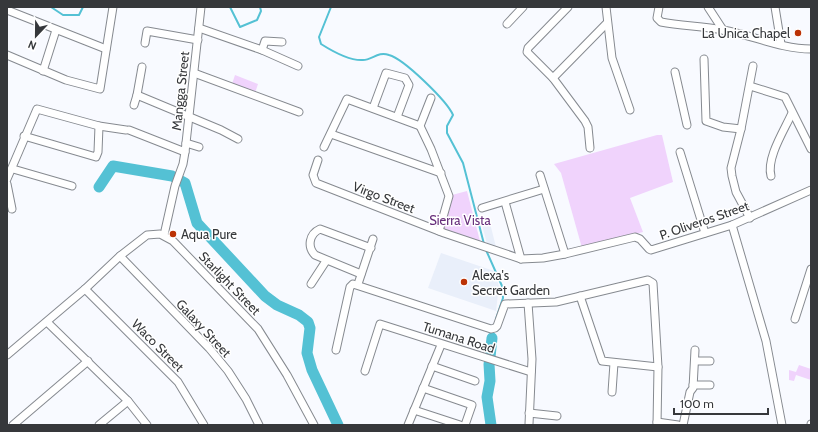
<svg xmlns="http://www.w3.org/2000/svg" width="818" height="432" viewBox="0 0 818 432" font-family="Cabin,sans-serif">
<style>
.built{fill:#e9effa}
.green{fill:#f0d3fc}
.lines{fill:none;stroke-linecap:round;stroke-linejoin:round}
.stream{stroke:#54c1d4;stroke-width:2}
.river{stroke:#54c1d4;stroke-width:11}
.street-casing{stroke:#868a90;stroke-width:9}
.street{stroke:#fff;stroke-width:7}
.poi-dot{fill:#bb3205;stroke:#fff;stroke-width:1.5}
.labels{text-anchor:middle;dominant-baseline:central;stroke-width:3;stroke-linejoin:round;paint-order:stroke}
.poi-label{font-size:13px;fill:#36383b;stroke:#fff;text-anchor:start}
.street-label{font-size:13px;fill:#36383b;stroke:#fff}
.park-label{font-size:13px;fill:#672f7b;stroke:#fff}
</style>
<rect width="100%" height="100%" fill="#f8faff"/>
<g class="built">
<path d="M490,223L496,247L487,244L482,225Z"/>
<path d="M441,253L494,271L499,286L496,311L428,288Z"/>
</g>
<g class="green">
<path d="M235,75L258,84L255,93L232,84Z"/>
<path d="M657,135H662L673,182L630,198L643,232L582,248L561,173L554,164Z"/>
<path d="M467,191L480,241L442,228L452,195Z"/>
<path d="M799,365L811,369V380L796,375L794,381L789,380V370L796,372Z"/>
</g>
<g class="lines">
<g class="stream">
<path d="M51,7L63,15H79L83,7"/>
<path d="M230,7L240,27L257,20L261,11L260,7"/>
<path d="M331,7L319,37L321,44C332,51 350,61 363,60C372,60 378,51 389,55C404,59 447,101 453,115L447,126V133L463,163L484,244"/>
<path d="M486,250L502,286L503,298L496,319"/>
<path d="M492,338L493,331"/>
</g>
<g class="river">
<path d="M99,187L113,166L172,176L185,183L197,223L265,296L277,305L299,315L308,322L310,328L307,353L312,370L338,425"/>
<path d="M490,357L492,338"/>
<path d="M489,364L490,381L487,397L491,425"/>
</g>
<g class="street-casing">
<g id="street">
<path d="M568,7L528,48L527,52L553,78L585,121L588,127L590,148"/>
<path d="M606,7L612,58L630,110"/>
<path d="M659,7L657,18L661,22C681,26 702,26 723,30C752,35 781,49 811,49"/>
<path d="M708,7L723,30"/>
<path d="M775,7L781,44"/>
<path d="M7,10L106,49"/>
<path d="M507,24L523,7"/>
<path d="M199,28L262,50L298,66"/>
<path d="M145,43L147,31L198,40"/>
<path d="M262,50L265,41L282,42"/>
<path d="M7,55L66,80L100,89L113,7"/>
<path d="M704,59L706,121L723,127L741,129"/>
<path d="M43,71L56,30"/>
<path d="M675,72L687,125"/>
<path d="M194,73L299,112"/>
<path d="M553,78L606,24"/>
<path d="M750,86L785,97L811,149"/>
<path d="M137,95L142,67"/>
<path d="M431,98L420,126L431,149L449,196L439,231"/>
<path d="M134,105L137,95L221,130L238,139"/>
<path d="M373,108L386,73L405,78L409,85L397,117"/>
<path d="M129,130L185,152"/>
<path d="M331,134L441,173"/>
<path d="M24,136L96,157L98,152L99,126"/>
<path d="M186,143L199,147"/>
<path d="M324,147L347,99L420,126"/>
<path d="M680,152L705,233"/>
<path d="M318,160L313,175L316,183L444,233L521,259L543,258L565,254L635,237L640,239L649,249L651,250L732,225L811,190"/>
<path d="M13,169L72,186"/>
<path d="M540,175L565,254"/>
<path d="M771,176C766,158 785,129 792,113"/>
<path d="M7,179L37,109L99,126L126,130"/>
<path d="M7,184L12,209"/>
<path d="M505,202L521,259"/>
<path d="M482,208L544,189"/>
<path d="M750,218L736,192L732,176L731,168L741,129L753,66"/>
<path d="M732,225L766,341L782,425"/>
<path d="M164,235L175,186L183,164L185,152L201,7"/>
<path d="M120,256L209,348L228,371L246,399L259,425"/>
<path d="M361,274L315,255C307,247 309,234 320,229L371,248"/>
<path d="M311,284L326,261"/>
<path d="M358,284L373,239"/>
<path d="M85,289L178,382L204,425"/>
<path d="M580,296L602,361L658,367"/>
<path d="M528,303L532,359L529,424"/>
<path d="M795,319L811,269"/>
<path d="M47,322L128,401L147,425"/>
<path d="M336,350L350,287L353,284L491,329L495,328L497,326L505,304L556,302L648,280L653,283L658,367L657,425"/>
<path d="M7,355L85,289L120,256L147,235L160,234L173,241L258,329L287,375L314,425"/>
<path d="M695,361H710"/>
<path d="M432,366L475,381"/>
<path d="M365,371L380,324L531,372"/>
<path d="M693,385H710"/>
<path d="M423,388L472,405L465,425"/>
<path d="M612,392L614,363"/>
<path d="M414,410L460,425"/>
<path d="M529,413L557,416"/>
<path d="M657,422L678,425"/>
<path d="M13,425L88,361"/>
<path d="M99,425L128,401"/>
<path d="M408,425L441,345"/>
<path d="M683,425L690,392L693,388L695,350"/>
<path d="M811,425V424"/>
</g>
</g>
<use href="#street" class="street"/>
</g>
<g class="poi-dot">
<circle cx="798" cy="33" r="4"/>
<circle cx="173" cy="234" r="4"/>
<circle cx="464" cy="282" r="4"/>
</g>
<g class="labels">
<g class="poi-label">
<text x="790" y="33" text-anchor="end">La Unica Chapel</text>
<text x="181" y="234">Aqua Pure</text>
<text x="472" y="275">Alexa's<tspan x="472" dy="15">Secret Garden</tspan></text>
</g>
<g class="street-label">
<text transform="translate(180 91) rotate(-84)">Mangga Street</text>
<text transform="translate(384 197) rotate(21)">Virgo Street</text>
<text transform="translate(704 220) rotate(-19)">P. Oliveros Street</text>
<text transform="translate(230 283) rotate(46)">Starlight Street</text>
<text transform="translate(204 328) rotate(47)">Galaxy Street</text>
<text transform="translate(459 337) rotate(18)">Tumana Road</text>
<text transform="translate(158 345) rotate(45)">Waco Street</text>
</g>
<g class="park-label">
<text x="460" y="220">Sierra Vista</text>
</g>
</g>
<rect width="818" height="432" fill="none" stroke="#36383b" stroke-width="16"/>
<g transform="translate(36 36) rotate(202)" stroke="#ffffff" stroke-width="3" paint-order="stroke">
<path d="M0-3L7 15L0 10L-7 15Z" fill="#36383b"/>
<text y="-6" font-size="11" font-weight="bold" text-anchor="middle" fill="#36383b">N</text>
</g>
<path d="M674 408v6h94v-6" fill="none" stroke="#36383b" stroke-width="2"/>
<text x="680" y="408" font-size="12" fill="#36383b" stroke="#ffffff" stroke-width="3" paint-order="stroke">100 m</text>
</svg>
